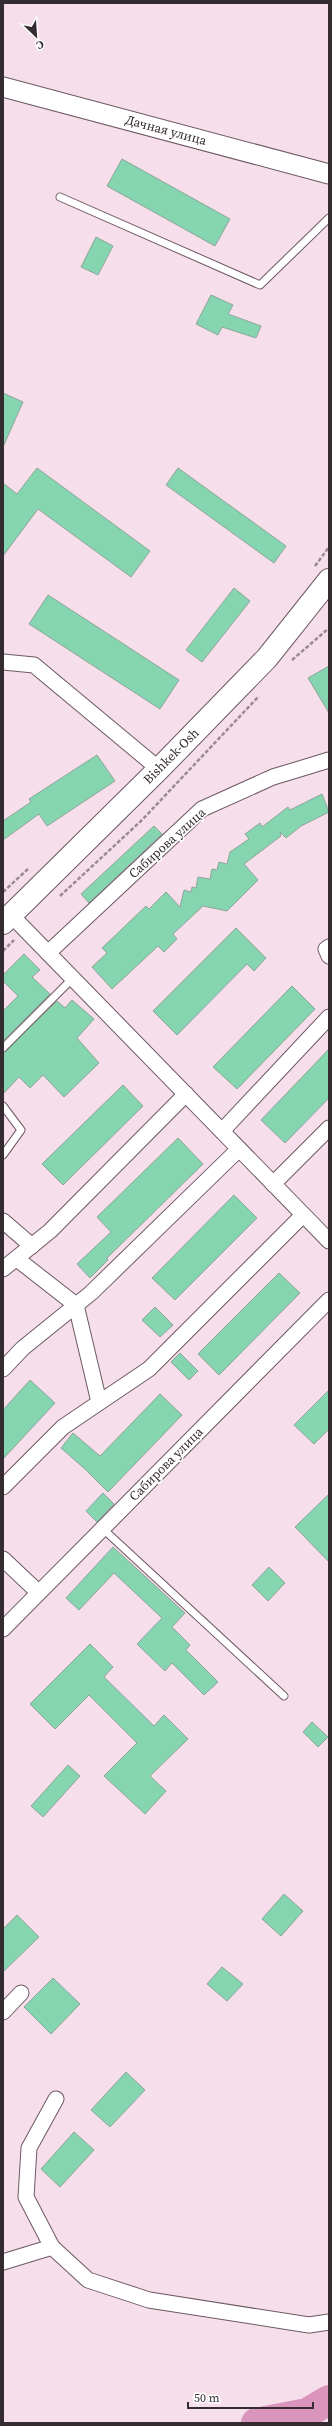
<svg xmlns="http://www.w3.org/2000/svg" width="332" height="2426" viewBox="0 0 332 2426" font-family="'Source Serif 4',serif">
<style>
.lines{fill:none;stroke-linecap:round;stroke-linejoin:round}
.river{stroke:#d995bb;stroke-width:30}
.building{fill:#84d5b0;stroke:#8fa59a}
.service-casing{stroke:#6c5963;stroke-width:9}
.minor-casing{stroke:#6c5963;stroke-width:17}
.tertiary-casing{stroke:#6c5963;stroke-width:21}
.trunk-casing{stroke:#6c5963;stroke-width:24}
.path{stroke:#9a8a92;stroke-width:2.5;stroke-dasharray:4 2;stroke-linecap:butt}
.service{stroke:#fff;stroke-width:7}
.minor{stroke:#fff;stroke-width:15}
.tertiary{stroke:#fff;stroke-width:19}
.trunk{stroke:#fff;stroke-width:22}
.labels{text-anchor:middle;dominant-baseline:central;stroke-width:3.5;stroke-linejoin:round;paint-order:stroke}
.street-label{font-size:13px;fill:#352c31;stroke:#fff}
</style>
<rect width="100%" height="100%" fill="#f6deea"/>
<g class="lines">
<path class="river" d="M256,2423L307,2413L329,2400"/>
</g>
<g class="building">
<path d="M122,159L230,219L215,246L107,186Z"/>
<path d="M96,237L113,246L98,275L81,267Z"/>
<path d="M211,295L233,305L228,314L261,326L256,338L222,327L218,335L196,324Z"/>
<path d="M3,393L23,402L3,447Z"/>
<path d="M37,468L150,551L131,577L38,509L3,556V483L17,494Z"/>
<path d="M178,468L286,546L274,563L166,485Z"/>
<path d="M234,588L250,601L202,662L186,650Z"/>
<path d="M48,595L179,680L160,709L29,624Z"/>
<path d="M329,666V713L308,678Z"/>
<path d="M97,755L115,781L47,826L39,814L3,840V821L31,802L29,799Z"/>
<path d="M322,794L329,812L301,826L286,838L280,832L281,836L244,864L258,880L227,911L203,906L173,934L177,939L164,952L158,946L112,989L92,967L107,953L102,948L146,906L149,909L166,892L180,907L184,890L191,892L192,887L196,888L198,877L210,879L212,869L217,870L219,862L227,864L230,852L249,839L245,834L260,823L262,827L288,807L290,810Z"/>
<path d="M154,826L162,834L89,903L81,894Z"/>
<path d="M236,928L266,958L254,971L247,964L177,1035L153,1011Z"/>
<path d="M24,954L40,970L32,977L50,994L3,1041V1011L18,996L3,981V975Z"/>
<path d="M292,986L315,1009L237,1089L213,1067Z"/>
<path d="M72,1000L94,1019L77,1038L99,1063L64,1097L43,1075L30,1088L19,1077L3,1094V1053L57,1001L65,1008Z"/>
<path d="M329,1049V1098L285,1143L261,1120Z"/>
<path d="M123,1085L143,1106L63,1185L42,1164Z"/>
<path d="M178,1138L203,1164L107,1258L108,1260L90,1278L77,1264L111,1232L97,1217Z"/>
<path d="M234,1195L257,1218L175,1300L152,1278Z"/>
<path d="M279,1273L300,1293L219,1375L198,1354Z"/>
<path d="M155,1307L173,1325L160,1337L142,1320Z"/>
<path d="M180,1353L198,1371L189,1380L171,1362Z"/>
<path d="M30,1380L55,1403L3,1459V1410Z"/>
<path d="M329,1390V1429L314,1444L294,1425Z"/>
<path d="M160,1394L182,1415L108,1492L86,1470L61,1448L73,1433L100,1456Z"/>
<path d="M103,1493L114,1504L97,1522L86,1511Z"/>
<path d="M329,1494V1562L295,1527Z"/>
<path d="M113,1547L185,1613L172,1627L190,1645L186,1650L218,1682L204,1695L172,1663L165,1671L137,1644L162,1618L114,1573L79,1610L66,1598Z"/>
<path d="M269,1567L285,1583L268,1601L252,1585Z"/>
<path d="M90,1644L113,1667L104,1677L154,1726L164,1715L188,1739L150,1776L166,1791L145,1814L104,1776L137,1743L89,1695L55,1729L30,1704Z"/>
<path d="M312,1722L328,1737L318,1747L303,1732Z"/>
<path d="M68,1765L80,1776L43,1817L31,1806Z"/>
<path d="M284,1894L303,1911L281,1936L262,1919Z"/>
<path d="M17,1915L39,1937L3,1972V1929Z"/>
<path d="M222,1967L243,1984L227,2001L207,1984Z"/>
<path d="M53,1978L80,2004L51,2034L24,2007Z"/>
<path d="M126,2072L145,2090L110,2127L91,2110Z"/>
<path d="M74,2132L94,2150L60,2187L41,2169Z"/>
</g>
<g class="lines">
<g class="service-casing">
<g id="service">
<path d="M60,197L260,285L329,218"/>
<path d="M3,1048L73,978"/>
<path d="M3,1106L21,1130L3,1155"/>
<path d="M102,1528L284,1696"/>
</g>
</g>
<g class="minor-casing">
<g id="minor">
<path d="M3,662L34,665L159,769"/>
<path d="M11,915L329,1241"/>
<path d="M329,947L326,949L329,956"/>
<path d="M48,953L202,809L273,777L329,760"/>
<path d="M222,1131L329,1017"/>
<path d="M273,1184L329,1128"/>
<path d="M3,1221L32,1246"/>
<path d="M17,1259L76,1305L99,1402"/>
<path d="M3,1269L50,1231L186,1094"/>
<path d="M3,1369L23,1348L91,1293L239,1149"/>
<path d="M3,1487L63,1427L149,1369L303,1215"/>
<path d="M3,1559L38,1592"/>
<path d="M3,1629L329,1300"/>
<path d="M3,2012L21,1993"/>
<path d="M56,2099L29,2148L26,2197L52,2247L88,2280L149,2300L309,2325L329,2322"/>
<path d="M3,2262L52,2247"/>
</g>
</g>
<g class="tertiary-casing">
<path id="tertiary" d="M3,87L329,174"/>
</g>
<g class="trunk-casing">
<path id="trunk" d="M3,923L159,769L267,658L329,580"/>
</g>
<g class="path">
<path d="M315,566L329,547"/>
<path d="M292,660L329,628"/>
<path d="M3,892L29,868"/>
<path d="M60,896L142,820L259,696"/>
<path d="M3,951L14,940"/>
</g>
<use href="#service" class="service"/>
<use href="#minor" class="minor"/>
<use href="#tertiary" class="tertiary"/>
<use href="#trunk" class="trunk"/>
</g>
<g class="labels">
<g class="street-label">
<text transform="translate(166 130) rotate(15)">Дачная улица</text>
<text transform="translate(171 756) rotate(-45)">Bishkek-Osh</text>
<text transform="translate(167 843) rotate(-42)">Сабирова улица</text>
<text transform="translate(166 1464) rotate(-45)">Сабирова улица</text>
</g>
</g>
<rect width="332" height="2426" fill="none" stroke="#352c31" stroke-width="8"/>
<g transform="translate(36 36) rotate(155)" stroke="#ffffff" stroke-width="3" paint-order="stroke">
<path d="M0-3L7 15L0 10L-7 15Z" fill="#352c31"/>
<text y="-6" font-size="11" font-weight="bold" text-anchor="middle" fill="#352c31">С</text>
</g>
<path d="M188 2402v6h125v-6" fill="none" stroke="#352c31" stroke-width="2"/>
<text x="194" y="2402" font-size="12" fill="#352c31" stroke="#ffffff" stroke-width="3" paint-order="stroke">50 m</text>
</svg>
